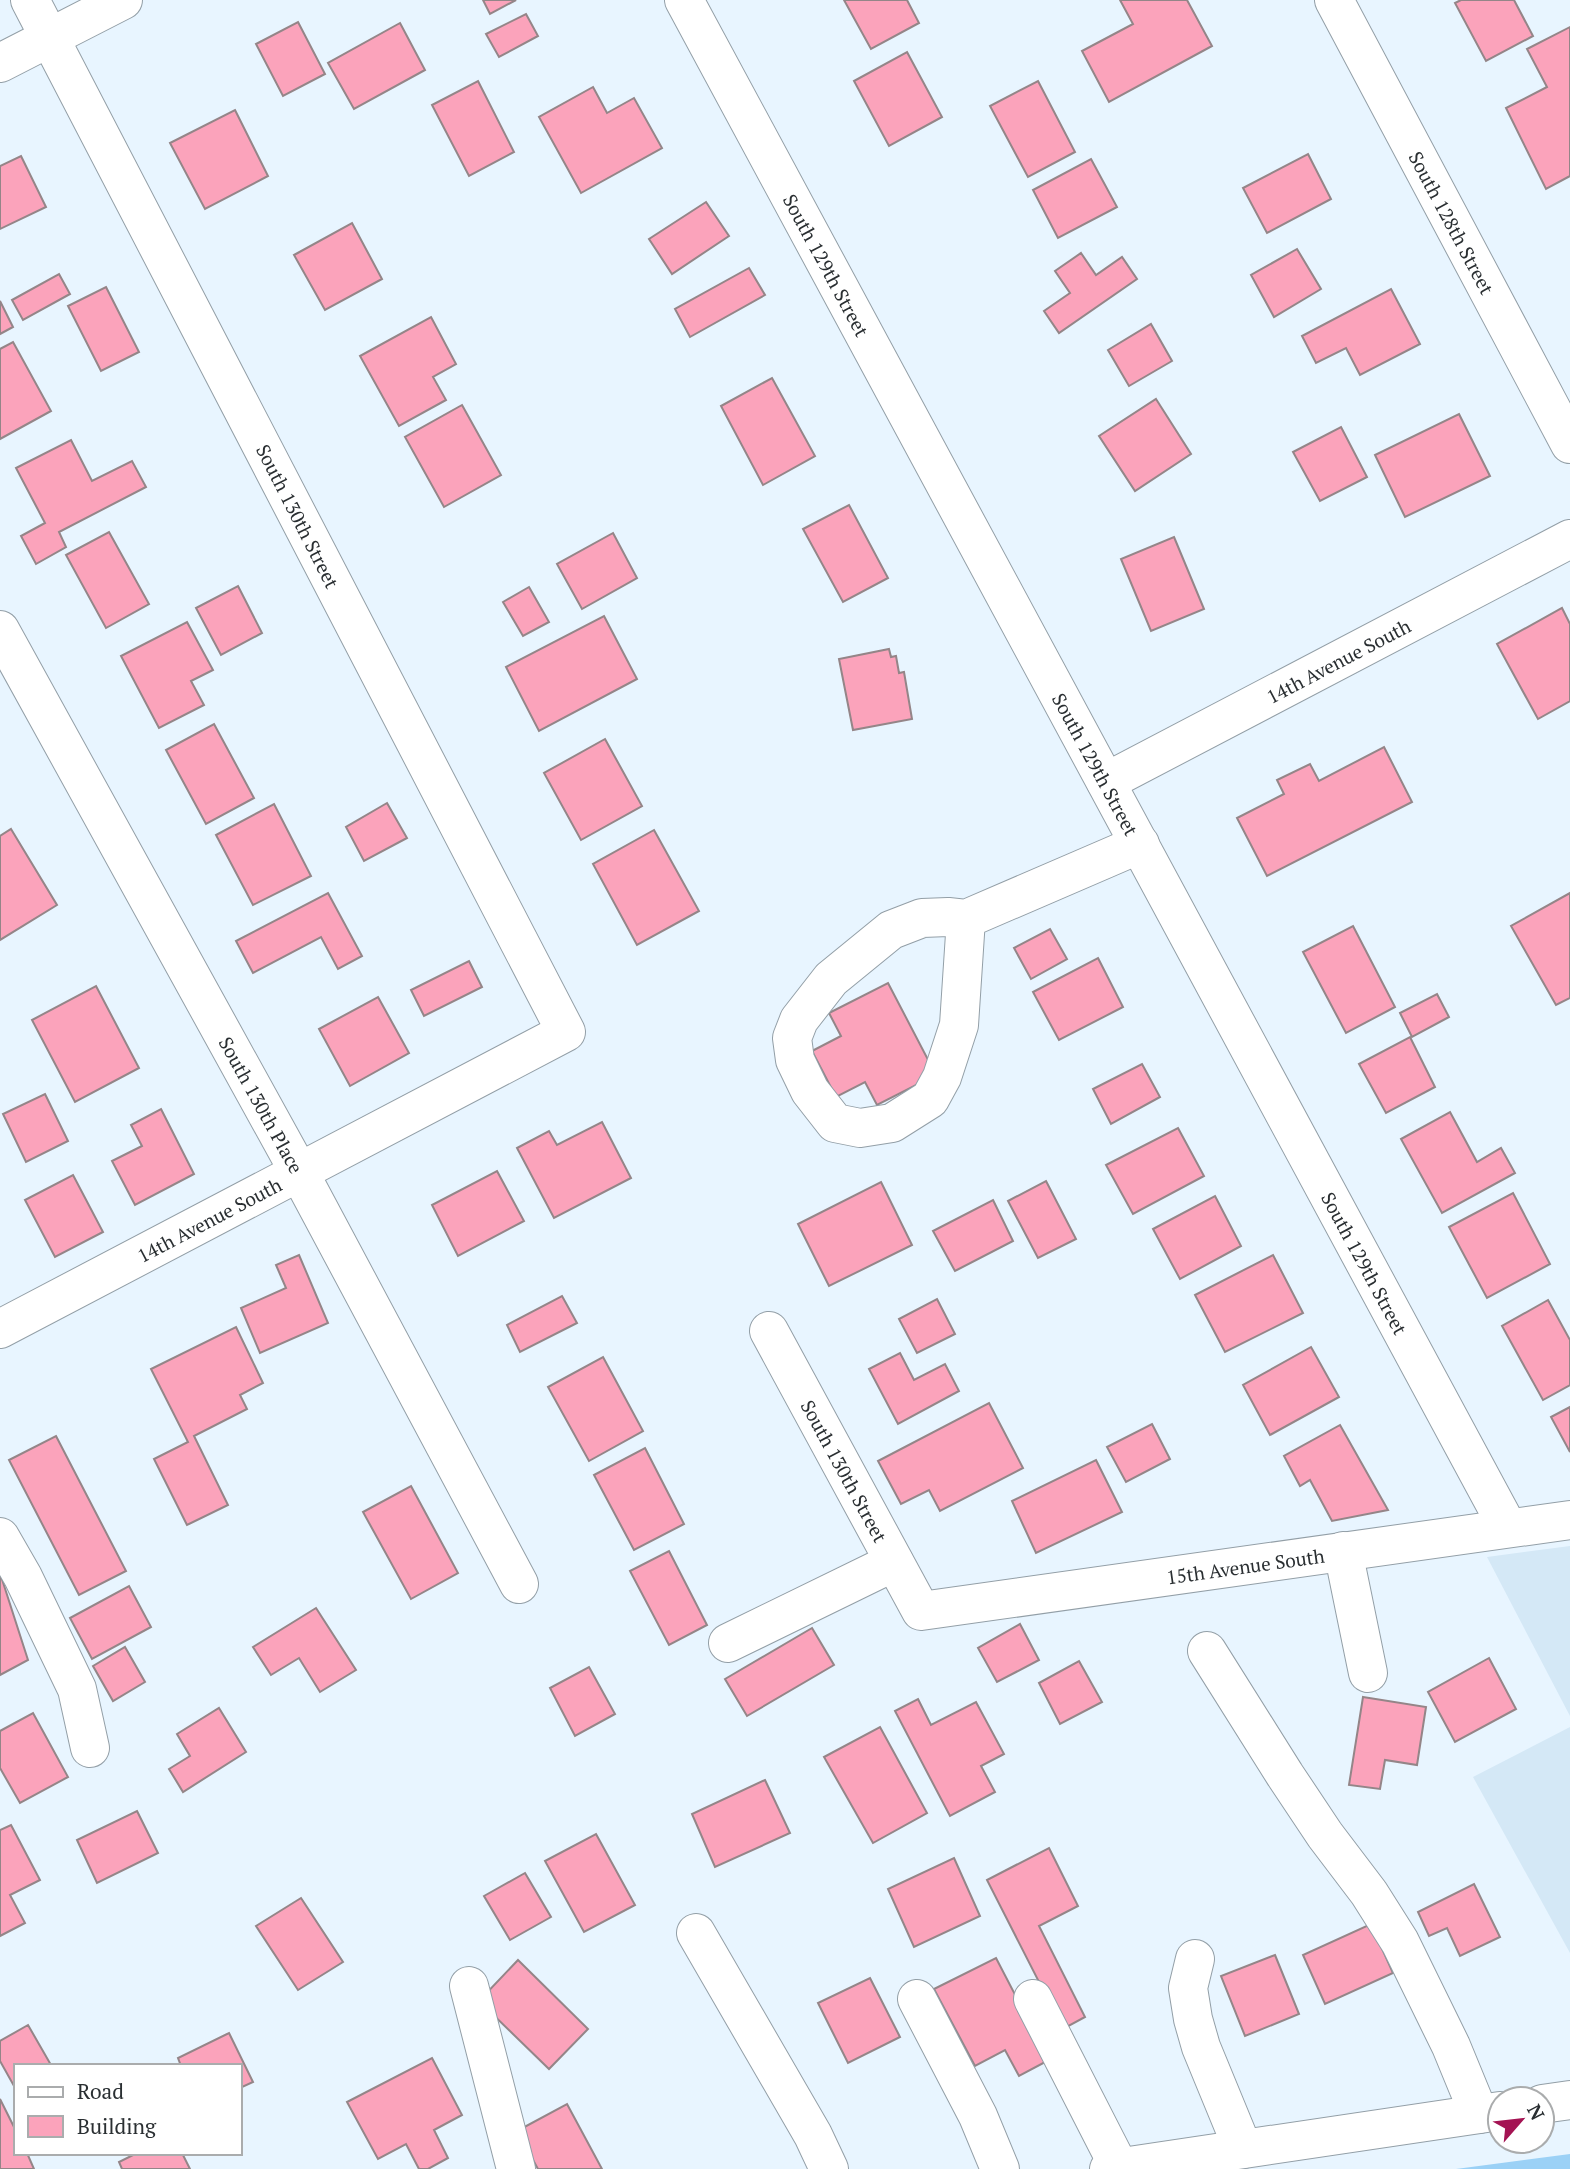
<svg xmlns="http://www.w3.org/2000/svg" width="1570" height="2169" viewBox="0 0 1570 2169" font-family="'PT Serif',serif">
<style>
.built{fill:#d4e8f6}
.green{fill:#9bd1f6}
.building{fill:#fba3bb;stroke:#948588;stroke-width:2}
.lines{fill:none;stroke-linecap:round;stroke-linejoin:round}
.minor-casing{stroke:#939fa7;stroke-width:40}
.major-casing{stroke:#939fa7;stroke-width:40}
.minor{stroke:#fff;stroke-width:38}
.major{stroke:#fff;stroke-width:38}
.labels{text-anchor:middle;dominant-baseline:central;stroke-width:6;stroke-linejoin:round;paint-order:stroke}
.street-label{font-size:19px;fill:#2a2f32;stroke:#fff}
</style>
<rect width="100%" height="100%" fill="#e8f5ff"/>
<g class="built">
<path d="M1570,1546V1716L1487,1557Z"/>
<path d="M1570,1727V1953L1473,1777Z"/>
</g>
<path class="green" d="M1570,2154V2169H1456Z"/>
<g class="building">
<path d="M483,0H516L490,14Z"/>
<path d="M844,0H907L919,23L871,49Z"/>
<path d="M1120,0H1187L1212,46L1109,102L1082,51L1133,24Z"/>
<path d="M1461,0H1514L1533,36L1486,61L1455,3Z"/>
<path d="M526,14L538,36L499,57L486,34Z"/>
<path d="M298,22L325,74L283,96L256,44Z"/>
<path d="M400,23L425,70L354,109L328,63Z"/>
<path d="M1570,27V176L1546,189L1506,108L1547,87L1527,49Z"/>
<path d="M907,52L942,117L889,146L854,81Z"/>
<path d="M478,81L514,152L469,176L432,105Z"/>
<path d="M1038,81L1075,152L1028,177L990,106Z"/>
<path d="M593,87L607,113L634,98L662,148L581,193L539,117Z"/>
<path d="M235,110L268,176L205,209L170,143Z"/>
<path d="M1308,154L1331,199L1267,233L1243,188Z"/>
<path d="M21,156L46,207L0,229V166Z"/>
<path d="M1091,159L1117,207L1058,238L1033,190Z"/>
<path d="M706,202L729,236L672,274L649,239Z"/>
<path d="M352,223L382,279L325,310L294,255Z"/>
<path d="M1297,249L1321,289L1274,317L1251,275Z"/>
<path d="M1081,253L1096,275L1122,257L1137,279L1059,333L1044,311L1070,293L1055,271Z"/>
<path d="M749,268L765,295L690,337L675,309Z"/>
<path d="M59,274L70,294L23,320L12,300Z"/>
<path d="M106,287L139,352L101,371L68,306Z"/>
<path d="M1391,289L1420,344L1360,375L1346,348L1316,363L1302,336Z"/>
<path d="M0,301L13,327L0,334Z"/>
<path d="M431,317L456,364L433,377L446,400L399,426L360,356Z"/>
<path d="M1151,324L1172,361L1129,386L1108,350Z"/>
<path d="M13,342L51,411L0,439V349Z"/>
<path d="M772,378L815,456L763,485L721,406Z"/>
<path d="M1156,399L1191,454L1135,491L1099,436Z"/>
<path d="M462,405L501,475L444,507L405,437Z"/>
<path d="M1459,414L1490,476L1405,517L1375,455Z"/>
<path d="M1341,427L1367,477L1320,501L1293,452Z"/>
<path d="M71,440L92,481L132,461L146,487L59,532L66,547L36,564L21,536L45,523L16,468Z"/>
<path d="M849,505L888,578L843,602L803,529Z"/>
<path d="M109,532L149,604L106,628L66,555Z"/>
<path d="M613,533L637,578L582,609L557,564Z"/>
<path d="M1174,537L1204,609L1151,631L1121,559Z"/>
<path d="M238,586L262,633L221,655L196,608Z"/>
<path d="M529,587L549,622L523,636L503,602Z"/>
<path d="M1562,608L1570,624V701L1538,719L1497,644Z"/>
<path d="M604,616L637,679L539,731L506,667Z"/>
<path d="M187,622L213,670L191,681L204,705L159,728L121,656Z"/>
<path d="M889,649L891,657L896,656L899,673L904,672L912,719L853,730L839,659Z"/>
<path d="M214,724L254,798L206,824L166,750Z"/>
<path d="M605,739L642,806L581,840L544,773Z"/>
<path d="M1384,747L1412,802L1267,876L1237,818L1284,794L1277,780L1310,764L1319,781Z"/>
<path d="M387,803L407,838L364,861L346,827Z"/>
<path d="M274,804L311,876L253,905L216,835Z"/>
<path d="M11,829L57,905L0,940V836Z"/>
<path d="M654,830L699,911L637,945L593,864Z"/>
<path d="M328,893L362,956L338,969L321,937L253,973L236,941Z"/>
<path d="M1570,893V998L1556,1005L1511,926Z"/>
<path d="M1353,926L1395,1007L1346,1033L1303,952Z"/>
<path d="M1050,929L1067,959L1031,979L1014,948Z"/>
<path d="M1098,958L1123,1007L1059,1040L1033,992Z"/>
<path d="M469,961L482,987L424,1016L411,990Z"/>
<path d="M888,983L936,1075L877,1105L865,1082L836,1097L812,1051L841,1036L829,1013Z"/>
<path d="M96,986L139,1068L75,1102L32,1020Z"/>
<path d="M1437,994L1449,1017L1412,1037L1400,1013Z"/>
<path d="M378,997L409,1053L350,1086L319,1029Z"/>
<path d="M1410,1037L1435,1087L1386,1113L1359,1064Z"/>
<path d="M1142,1064L1160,1097L1111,1124L1093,1089Z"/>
<path d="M45,1094L68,1141L26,1162L3,1114Z"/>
<path d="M161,1109L194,1174L135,1205L112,1161L142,1146L131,1125Z"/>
<path d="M1450,1112L1477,1162L1501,1148L1515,1173L1442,1213L1401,1139Z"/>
<path d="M602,1122L631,1178L554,1218L517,1148L549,1131L557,1145Z"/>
<path d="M1178,1128L1204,1176L1133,1214L1106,1165Z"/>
<path d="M497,1171L524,1221L458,1256L432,1205Z"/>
<path d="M73,1175L103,1232L55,1257L25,1200Z"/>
<path d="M1046,1181L1076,1239L1038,1258L1008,1201Z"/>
<path d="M881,1182L912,1245L829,1286L798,1224Z"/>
<path d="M1513,1193L1550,1264L1487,1298L1449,1227Z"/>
<path d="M1215,1196L1241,1246L1180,1279L1153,1229Z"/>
<path d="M993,1200L1013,1241L955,1271L933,1231Z"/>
<path d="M299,1255L328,1323L260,1353L241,1308L286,1288L276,1265Z"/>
<path d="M1273,1255L1303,1313L1225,1352L1195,1295Z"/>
<path d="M562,1296L577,1323L520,1352L507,1325Z"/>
<path d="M937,1299L955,1334L917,1353L899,1319Z"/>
<path d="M1548,1300L1570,1340V1385L1543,1400L1502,1326Z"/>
<path d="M236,1327L263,1383L240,1395L247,1409L194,1436L228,1505L187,1525L154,1459L188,1442L151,1369Z"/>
<path d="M1311,1347L1339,1397L1270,1435L1243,1385Z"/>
<path d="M900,1353L914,1380L945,1364L959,1391L898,1424L869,1369Z"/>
<path d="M603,1357L643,1431L589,1461L548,1387Z"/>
<path d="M989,1403L1023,1468L940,1511L929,1490L901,1504L878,1461Z"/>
<path d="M1570,1407V1452L1551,1417Z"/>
<path d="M1152,1424L1170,1459L1126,1482L1107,1447Z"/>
<path d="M1340,1425L1388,1510L1332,1521L1310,1480L1300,1486L1284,1456Z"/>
<path d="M56,1436L126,1571L79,1595L9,1460Z"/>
<path d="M645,1448L684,1524L634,1550L594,1475Z"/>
<path d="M1096,1460L1122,1512L1036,1553L1012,1501Z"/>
<path d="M411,1486L458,1573L411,1599L363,1512Z"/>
<path d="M669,1551L707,1625L669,1645L630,1571Z"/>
<path d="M0,1573L28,1660L0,1675Z"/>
<path d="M129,1586L151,1627L92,1659L70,1618Z"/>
<path d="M316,1608L356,1670L320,1692L299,1658L271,1675L253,1647Z"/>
<path d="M1020,1624L1039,1660L997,1682L978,1648Z"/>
<path d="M812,1628L834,1665L747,1716L725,1679Z"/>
<path d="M125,1647L145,1682L113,1701L93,1666Z"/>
<path d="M1489,1658L1516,1709L1455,1742L1428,1692Z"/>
<path d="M1079,1661L1102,1702L1060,1724L1039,1683Z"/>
<path d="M589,1667L615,1714L575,1736L550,1688Z"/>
<path d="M1363,1697L1426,1707L1417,1765L1385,1760L1380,1789L1349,1785Z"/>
<path d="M918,1699L931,1725L976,1702L1004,1754L981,1766L995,1792L950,1816L895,1711Z"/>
<path d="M219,1708L246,1752L183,1792L169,1769L190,1756L177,1734Z"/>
<path d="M33,1713L68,1777L20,1803L0,1768V1731Z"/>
<path d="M880,1727L927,1813L873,1843L824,1757Z"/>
<path d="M765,1780L790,1833L715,1867L692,1814Z"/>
<path d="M137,1811L158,1853L97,1883L77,1840Z"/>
<path d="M11,1825L40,1880L10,1895L25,1923L0,1936V1830Z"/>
<path d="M596,1834L635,1905L584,1932L545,1861Z"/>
<path d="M1049,1848L1078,1906L1039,1926L1085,2017L1063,2029L987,1880Z"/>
<path d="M954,1858L980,1916L914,1947L888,1889Z"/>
<path d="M525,1873L551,1917L510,1940L484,1896Z"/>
<path d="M1474,1884L1500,1937L1460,1956L1447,1928L1429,1936L1418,1912Z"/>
<path d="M301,1898L343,1962L298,1990L256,1926Z"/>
<path d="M1371,1924L1393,1973L1325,2004L1303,1955Z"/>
<path d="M1275,1955L1299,2014L1245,2036L1221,1976Z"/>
<path d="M996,1958L1049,2060L1019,2076L1005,2050L975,2066L934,1989Z"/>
<path d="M518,1960L588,2029L549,2069L479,2001Z"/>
<path d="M870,1978L900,2037L848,2063L818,2003Z"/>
<path d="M28,2025L51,2065L16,2066V2085L14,2086L0,2061V2041Z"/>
<path d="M229,2033L253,2082L240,2088V2066H181L178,2058Z"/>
<path d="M432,2058L462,2115L434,2130L448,2158L428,2169H419L406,2144L378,2159L347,2102Z"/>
<path d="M0,2099L16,2131V2153H27L34,2169H0Z"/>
<path d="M567,2104L602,2169H538L517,2131Z"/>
<path d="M137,2153H182L190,2169H122L119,2162Z"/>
</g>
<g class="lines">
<g class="minor-casing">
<g id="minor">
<path id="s1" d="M684,0L1508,1528"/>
<path d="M0,63L123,0"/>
<path id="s2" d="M0,630L299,1172L519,1584"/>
<path id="s3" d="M1106,782L1570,539"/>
<path d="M966,919L959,1025L942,1077L930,1099L892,1123L860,1128L835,1123L810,1091L795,1060L792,1038L799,1020L831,979L891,930L922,918L948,917L966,919L1140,844"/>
<path id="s4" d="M0,1329L566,1032L30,0"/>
<path id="s5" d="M769,1331L921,1611L1570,1520"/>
<path d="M0,1537L23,1577L77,1689L90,1748"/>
<path d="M1343,1551L1368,1673"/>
<path d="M728,1643L894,1562"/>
<path d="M1207,1651L1285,1775L1325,1835L1369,1893L1400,1942L1451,2046L1479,2114"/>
<path d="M696,1933L813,2135L829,2169"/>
<path d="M1195,1959L1188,1988L1193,2019L1201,2047L1243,2149"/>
<path d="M469,1986L516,2169"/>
<path d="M917,1999L978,2116L1000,2169"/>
<path d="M1033,1999L1119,2167"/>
</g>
</g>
<g class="major-casing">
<g id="major">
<path id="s6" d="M1334,0L1570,444"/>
<path d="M1542,2104L1570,2100"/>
<path d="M1109,2169L1500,2111"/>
</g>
</g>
<use href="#minor" class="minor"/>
<use href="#major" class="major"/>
</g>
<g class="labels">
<g class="street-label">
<text stroke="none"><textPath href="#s6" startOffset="252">South 128th Street</textPath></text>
<text stroke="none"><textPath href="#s1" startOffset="301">South 129th Street</textPath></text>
<text transform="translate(298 516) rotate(63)">South 130th Street</text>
<text stroke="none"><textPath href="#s3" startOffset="262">14th Avenue South</textPath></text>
<text stroke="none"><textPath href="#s1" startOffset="868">South 129th Street</textPath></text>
<text stroke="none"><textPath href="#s2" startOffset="542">South 130th Place</textPath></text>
<text stroke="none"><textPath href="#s4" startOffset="236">14th Avenue South</textPath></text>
<text stroke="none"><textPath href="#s1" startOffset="1435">South 129th Street</textPath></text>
<text stroke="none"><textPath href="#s5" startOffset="159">South 130th Street</textPath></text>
<text stroke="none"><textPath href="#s5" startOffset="646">15th Avenue South</textPath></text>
</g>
</g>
<rect x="14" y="2064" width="228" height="91" fill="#ffffff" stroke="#aaacad" stroke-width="2"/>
<rect x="28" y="2087" width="35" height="10" fill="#ffffff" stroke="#aaacad" stroke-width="2"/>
<text x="77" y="2099" font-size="21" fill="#2a2f32">Road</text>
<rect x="28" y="2116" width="35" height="21" fill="#fba3bb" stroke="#aaacad" stroke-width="2"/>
<text x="77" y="2134" font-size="21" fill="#2a2f32">Building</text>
<g transform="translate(1521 2120) rotate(62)"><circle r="33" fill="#ffffff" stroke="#aaacad" stroke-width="2"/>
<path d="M0-5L12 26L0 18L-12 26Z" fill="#a41353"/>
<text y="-10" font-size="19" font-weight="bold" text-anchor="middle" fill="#2a2f32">N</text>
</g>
</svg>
